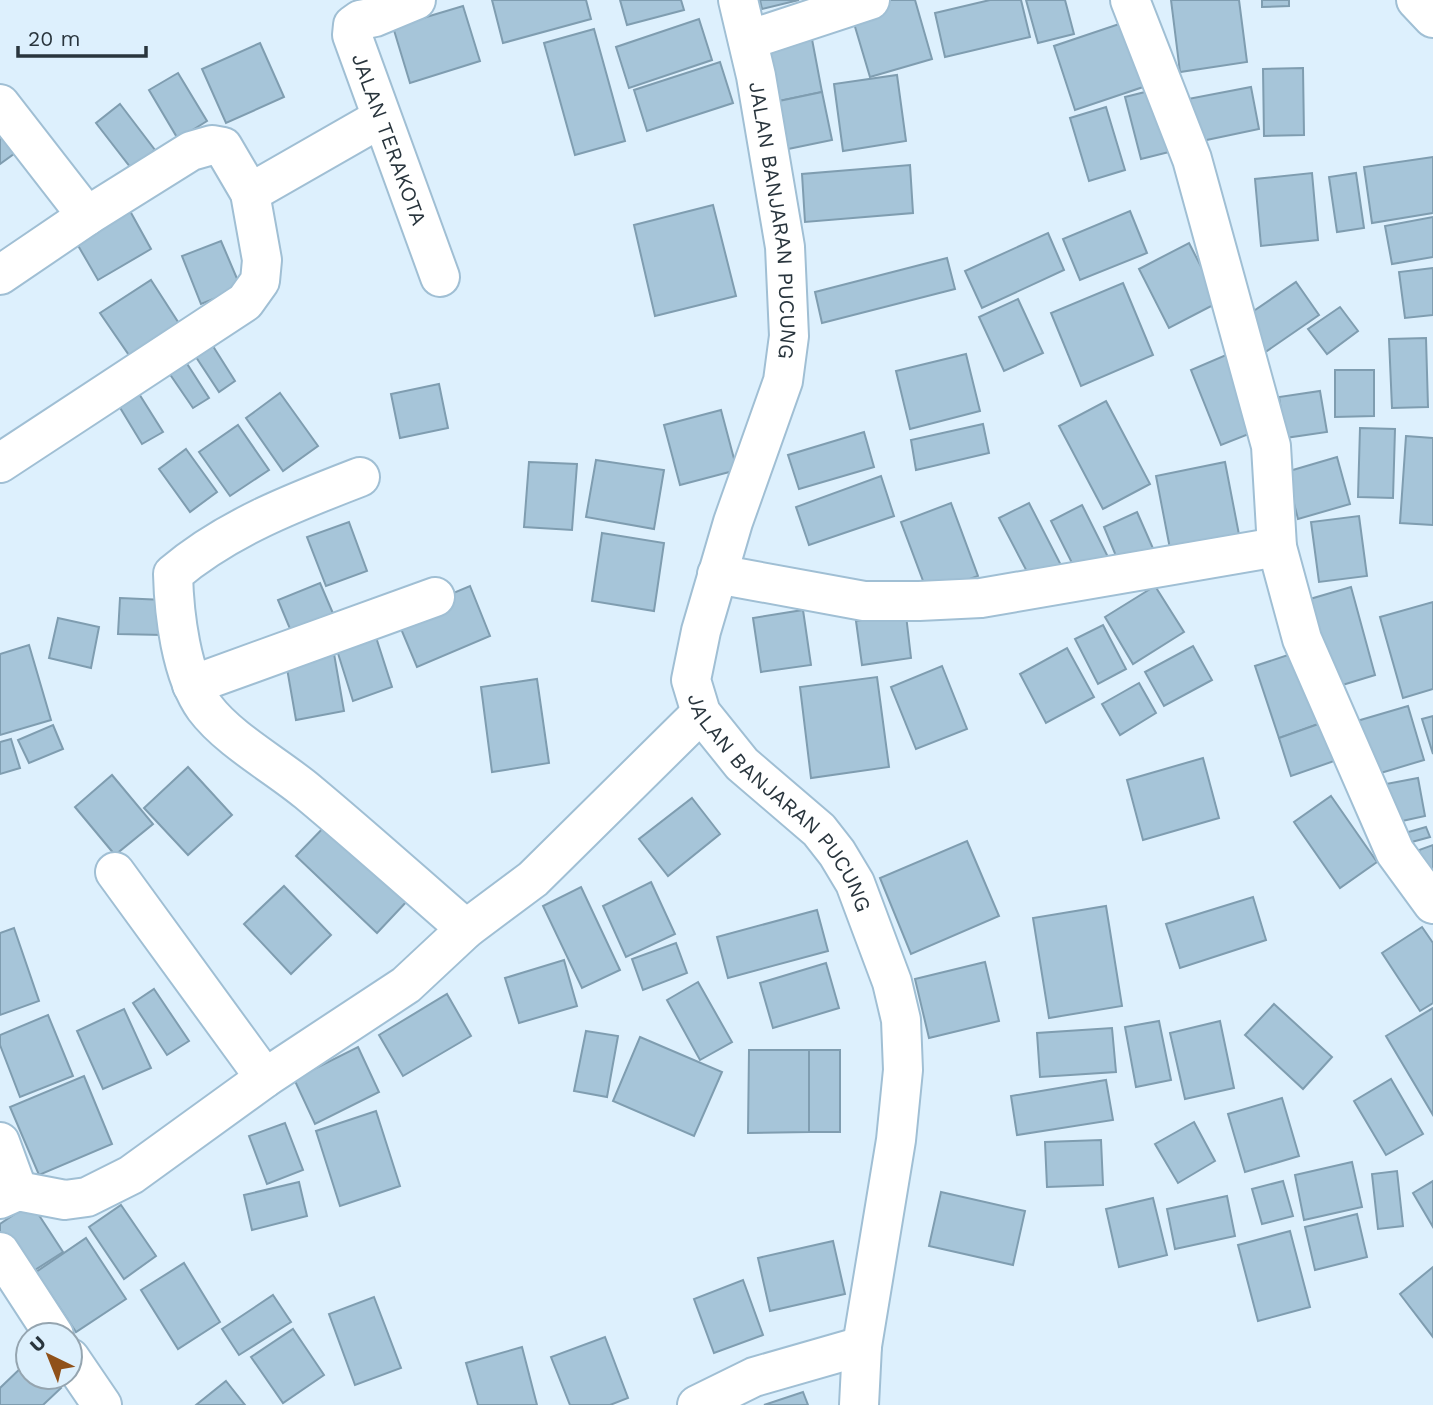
<svg xmlns="http://www.w3.org/2000/svg" width="1433" height="1405" viewBox="0 0 1433 1405" font-family="'Work Sans',sans-serif">
<style>
.building{fill:#a6c5d9;stroke:#7f9db0;stroke-width:2}
.lines{fill:none;stroke-linecap:round;stroke-linejoin:round}
.minor-casing{stroke:#a0bfd4;stroke-width:42}
.tertiary-casing{stroke:#a0bfd4;stroke-width:42}
.minor{stroke:#fff;stroke-width:38}
.tertiary{stroke:#fff;stroke-width:38}
.labels{text-anchor:middle;dominant-baseline:central;stroke-width:7;stroke-linejoin:round;paint-order:stroke}
.street-label{font-size:21px;fill:#29353d;stroke:#ddf0fd}
</style>
<rect width="100%" height="100%" fill="#ddf0fd"/>
<g class="building">
<path d="M492,0H586L591,19L503,43Z"/>
<path d="M620,0H681L684,10L627,25Z"/>
<path d="M760,0H799L762,9Z"/>
<path d="M883,0H915L932,59L870,77L850,10Z"/>
<path d="M990,0H1021L1030,37L945,57L935,13Z"/>
<path d="M1026,0H1065L1074,34L1038,43Z"/>
<path d="M1171,0H1239L1247,62L1180,72Z"/>
<path d="M1262,0H1289V6L1262,7Z"/>
<path d="M463,6L480,61L410,83L393,27Z"/>
<path d="M699,19L712,60L629,88L616,47Z"/>
<path d="M1125,22L1146,86L1075,110L1054,46Z"/>
<path d="M594,29L625,141L575,155L544,43Z"/>
<path d="M811,34L822,92L779,101L768,42Z"/>
<path d="M260,43L284,97L226,123L202,69Z"/>
<path d="M720,62L733,103L647,131L634,90Z"/>
<path d="M1303,68L1304,135L1264,136L1263,69Z"/>
<path d="M178,73L207,121L178,139L149,90Z"/>
<path d="M897,75L906,141L843,151L834,84Z"/>
<path d="M1251,87L1259,129L1197,142L1188,99Z"/>
<path d="M1153,90L1169,152L1141,159L1125,97Z"/>
<path d="M822,92L832,140L788,149L779,101Z"/>
<path d="M120,104L155,150L131,168L96,123Z"/>
<path d="M1106,107L1125,170L1089,181L1070,118Z"/>
<path d="M0,125L18,151L0,164Z"/>
<path d="M1433,157V213L1372,223L1364,167Z"/>
<path d="M910,165L913,213L805,222L802,174Z"/>
<path d="M1312,173L1318,240L1261,246L1255,179Z"/>
<path d="M1356,173L1364,228L1337,232L1329,177Z"/>
<path d="M713,205L736,296L655,316L634,225Z"/>
<path d="M130,211L151,249L98,280L76,242Z"/>
<path d="M1130,211L1147,253L1080,280L1063,239Z"/>
<path d="M1433,217V257L1392,264L1385,226Z"/>
<path d="M1048,233L1064,270L982,308L965,271Z"/>
<path d="M221,241L241,288L201,304L182,256Z"/>
<path d="M1189,243L1219,302L1169,328L1139,269Z"/>
<path d="M947,258L955,289L822,323L815,292Z"/>
<path d="M1433,268V315L1405,318L1399,272Z"/>
<path d="M151,280L180,325L131,358L100,313Z"/>
<path d="M1296,282L1319,315L1264,353L1242,319Z"/>
<path d="M1123,283L1153,355L1081,386L1051,313Z"/>
<path d="M1018,299L1043,353L1004,371L979,317Z"/>
<path d="M1340,307L1358,331L1327,354L1308,329Z"/>
<path d="M1426,338L1428,407L1392,408L1389,339Z"/>
<path d="M211,343L235,381L219,392L194,354Z"/>
<path d="M1233,352L1264,428L1221,445L1191,370Z"/>
<path d="M966,354L980,411L910,429L896,371Z"/>
<path d="M184,359L209,398L193,408L167,370Z"/>
<path d="M1335,370H1374V416L1335,417Z"/>
<path d="M439,384L448,428L400,438L391,394Z"/>
<path d="M136,389L163,432L142,444L116,401Z"/>
<path d="M1320,391L1327,432L1285,438L1279,397Z"/>
<path d="M280,393L318,446L283,471L246,418Z"/>
<path d="M1106,401L1150,484L1103,509L1059,426Z"/>
<path d="M721,410L737,470L680,485L664,425Z"/>
<path d="M983,424L989,453L916,470L911,440Z"/>
<path d="M238,425L269,470L230,496L199,452Z"/>
<path d="M1360,428L1395,429L1393,498L1358,497Z"/>
<path d="M864,432L874,467L799,489L788,455Z"/>
<path d="M1406,436L1433,438V525L1400,523Z"/>
<path d="M186,449L217,492L190,512L159,469Z"/>
<path d="M1337,457L1350,504L1298,519L1286,472Z"/>
<path d="M596,460L664,470L654,529L586,517Z"/>
<path d="M529,462L577,464L572,530L524,527Z"/>
<path d="M1225,462L1241,545L1172,559L1156,476Z"/>
<path d="M881,476L894,516L809,545L796,507Z"/>
<path d="M951,503L978,576L928,594L901,522Z"/>
<path d="M1029,503L1063,569L1034,585L999,518Z"/>
<path d="M1082,505L1111,563L1080,579L1051,521Z"/>
<path d="M1137,512L1155,553L1121,568L1104,527Z"/>
<path d="M1359,516L1367,576L1319,582L1311,522Z"/>
<path d="M349,522L367,571L326,586L307,537Z"/>
<path d="M602,533L664,543L654,611L592,601Z"/>
<path d="M320,583L335,618L293,636L278,600Z"/>
<path d="M470,586L490,636L417,667L396,617Z"/>
<path d="M1155,586L1184,632L1133,664L1105,617Z"/>
<path d="M1351,587L1375,675L1336,687L1310,599Z"/>
<path d="M120,598L164,600L162,635L118,634Z"/>
<path d="M1433,602V689L1403,698L1380,617Z"/>
<path d="M803,610L811,665L761,672L753,618Z"/>
<path d="M906,615L911,658L862,665L856,621Z"/>
<path d="M58,618L99,627L91,668L49,658Z"/>
<path d="M1103,625L1126,669L1098,684L1075,639Z"/>
<path d="M374,631L392,687L353,701L335,644Z"/>
<path d="M29,645L51,720L0,735V654Z"/>
<path d="M1193,646L1212,680L1164,706L1145,672Z"/>
<path d="M333,648L344,711L296,720L285,657Z"/>
<path d="M1067,648L1094,697L1046,723L1020,674Z"/>
<path d="M1300,651L1324,722L1279,738L1255,666Z"/>
<path d="M942,666L967,729L916,749L891,687Z"/>
<path d="M877,677L889,767L811,778L800,687Z"/>
<path d="M537,679L549,763L492,772L481,687Z"/>
<path d="M1139,683L1156,713L1120,735L1102,704Z"/>
<path d="M1408,706L1424,760L1374,775L1357,721Z"/>
<path d="M1433,716V754L1422,719Z"/>
<path d="M1324,722L1337,760L1291,776L1279,738Z"/>
<path d="M53,725L63,749L29,763L18,740Z"/>
<path d="M11,739L20,768L0,774V742Z"/>
<path d="M1203,758L1219,818L1143,840L1127,780Z"/>
<path d="M188,767L232,815L188,855L144,808Z"/>
<path d="M112,775L153,824L115,855L75,807Z"/>
<path d="M1418,778L1425,816L1393,823L1386,784Z"/>
<path d="M1331,796L1377,862L1340,888L1294,822Z"/>
<path d="M692,798L720,834L668,876L639,839Z"/>
<path d="M329,822L409,899L377,933L296,856Z"/>
<path d="M1426,827L1430,837L1408,843L1405,833Z"/>
<path d="M967,841L999,916L911,954L880,878Z"/>
<path d="M1433,845V888H1432L1419,850Z"/>
<path d="M651,882L675,934L626,957L603,906Z"/>
<path d="M284,886L331,935L291,974L244,924Z"/>
<path d="M581,887L620,970L582,988L543,906Z"/>
<path d="M1253,897L1266,940L1180,968L1166,924Z"/>
<path d="M1106,906L1122,1006L1049,1018L1033,918Z"/>
<path d="M817,910L828,951L728,978L717,937Z"/>
<path d="M1422,927L1433,943V1003L1420,1011L1382,953Z"/>
<path d="M14,928L39,1001L0,1015V933Z"/>
<path d="M676,943L687,973L643,990L632,959Z"/>
<path d="M564,960L577,1006L519,1023L505,978Z"/>
<path d="M985,962L999,1021L929,1038L915,979Z"/>
<path d="M826,963L839,1008L773,1028L760,983Z"/>
<path d="M698,982L732,1042L700,1060L667,1000Z"/>
<path d="M154,989L189,1041L167,1055L133,1003Z"/>
<path d="M447,994L471,1036L403,1076L379,1035Z"/>
<path d="M1274,1004L1332,1057L1303,1089L1245,1035Z"/>
<path d="M1433,1008V1115L1386,1036Z"/>
<path d="M124,1009L151,1068L103,1089L77,1031Z"/>
<path d="M48,1015L73,1076L20,1097L0,1045V1035Z"/>
<path d="M1159,1021L1171,1080L1136,1087L1125,1027Z"/>
<path d="M1220,1021L1234,1088L1185,1099L1170,1033Z"/>
<path d="M1112,1028L1116,1072L1040,1077L1037,1033Z"/>
<path d="M586,1031L618,1036L607,1097L574,1091Z"/>
<path d="M640,1037L722,1072L694,1136L613,1101Z"/>
<path d="M358,1047L379,1092L315,1124L294,1079Z"/>
<path d="M749,1050H809V1132L748,1133Z"/>
<rect x="809" y="1050" width="31" height="82"/>
<path d="M84,1076L112,1144L39,1175L10,1107Z"/>
<path d="M1391,1079L1423,1134L1386,1155L1354,1101Z"/>
<path d="M1106,1080L1113,1120L1017,1135L1011,1096Z"/>
<path d="M1282,1098L1299,1156L1245,1172L1228,1114Z"/>
<path d="M376,1111L400,1186L340,1206L316,1131Z"/>
<path d="M1194,1122L1215,1161L1178,1183L1155,1144Z"/>
<path d="M285,1123L303,1170L267,1184L249,1136Z"/>
<path d="M1101,1140L1103,1185L1047,1187L1045,1142Z"/>
<path d="M1352,1162L1362,1207L1304,1220L1295,1175Z"/>
<path d="M1397,1171L1403,1226L1378,1229L1372,1174Z"/>
<path d="M1283,1181L1293,1216L1262,1224L1252,1189Z"/>
<path d="M1433,1181V1227L1413,1193Z"/>
<path d="M299,1182L307,1216L252,1230L244,1195Z"/>
<path d="M941,1192L1025,1211L1013,1265L929,1246Z"/>
<path d="M1227,1196L1235,1236L1175,1249L1167,1209Z"/>
<path d="M1153,1198L1167,1255L1119,1267L1106,1209Z"/>
<path d="M31,1203L63,1252L21,1279L0,1246V1224Z"/>
<path d="M121,1205L156,1256L124,1279L89,1227Z"/>
<path d="M1357,1214L1367,1257L1315,1270L1305,1227Z"/>
<path d="M1290,1231L1310,1307L1258,1321L1238,1245Z"/>
<path d="M86,1238L126,1299L76,1332L36,1272Z"/>
<path d="M833,1241L845,1294L770,1311L758,1258Z"/>
<path d="M184,1263L220,1322L178,1349L141,1290Z"/>
<path d="M1433,1267V1337L1400,1294Z"/>
<path d="M743,1280L763,1335L714,1353L694,1299Z"/>
<path d="M273,1295L291,1322L239,1355L222,1329Z"/>
<path d="M374,1297L401,1368L355,1385L329,1314Z"/>
<path d="M293,1329L324,1375L283,1403L251,1357Z"/>
<path d="M605,1337L628,1398L610,1405H570L551,1357Z"/>
<path d="M522,1347L537,1405H478L466,1363Z"/>
<path d="M28,1361V1377H50L61,1388L43,1405H0V1388Z"/>
<path d="M226,1381L245,1405H196Z"/>
<path d="M803,1392L808,1405H764Z"/>
</g>
<g class="lines">
<g class="minor-casing">
<g id="minor">
<path id="s1" d="M416,0L375,17L360,20L353,25L352,35L440,277"/>
<path d="M1130,0L1192,159L1271,446L1277,547L1302,639L1395,852L1433,904"/>
<path d="M1416,0L1433,18"/>
<path d="M748,40L870,0"/>
<path d="M0,104L87,216"/>
<path d="M250,193L381,118"/>
<path d="M0,275L87,216L191,151L212,145L223,147L250,193L262,260L260,281L245,302L0,463"/>
<path d="M360,477C295,502 227,528 173,574C174,614 181,675 205,708C229,740 277,766 308,792C362,837 413,883 466,929"/>
<path d="M717,574L864,601H919L981,598L1277,547"/>
<path d="M192,685L435,597"/>
<path d="M115,872L265,1078"/>
<path d="M0,1142L18,1191"/>
<path d="M0,1199L18,1191L65,1200L87,1197L131,1175L265,1078L406,985L466,929L533,879L701,713"/>
<path d="M0,1252L54,1335"/>
<path d="M70,1358L102,1405"/>
<path d="M697,1405L754,1377L862,1346"/>
</g>
</g>
<g class="tertiary-casing">
<g id="tertiary">
<path id="s2" d="M738,0L756,76L785,247L789,336L783,381L733,522L701,631L691,680L701,713L742,764L819,830L837,853L855,883L892,982L901,1020L903,1070L896,1140L862,1346L859,1405"/>
</g>
</g>
<use href="#minor" class="minor"/>
<use href="#tertiary" class="tertiary"/>
</g>
<g class="labels">
<g class="street-label">
<text stroke="none"><textPath href="#s1" startOffset="189">JALAN TERAKOTA</textPath></text>
<text stroke="none"><textPath href="#s2" startOffset="224">JALAN BANJARAN PUCUNG</textPath></text>
<text stroke="none"><textPath href="#s2" startOffset="854">JALAN BANJARAN PUCUNG</textPath></text>
</g>
</g>
<g transform="translate(49 1356) rotate(317)"><circle r="33" fill="#ddf0fd" stroke="#95a5b0" stroke-width="2"/>
<path d="M0-5L12 26L0 18L-12 26Z" fill="#905119"/>
<text y="-10" font-size="19" font-weight="bold" text-anchor="middle" fill="#29353d">U</text>
</g>
<path d="M18 46v10h128v-10" fill="none" stroke="#29353d" stroke-width="3.5"/>
<text x="28" y="46" font-size="21" fill="#29353d" stroke="#ddf0fd" stroke-width="5" paint-order="stroke">20 m</text>
</svg>
